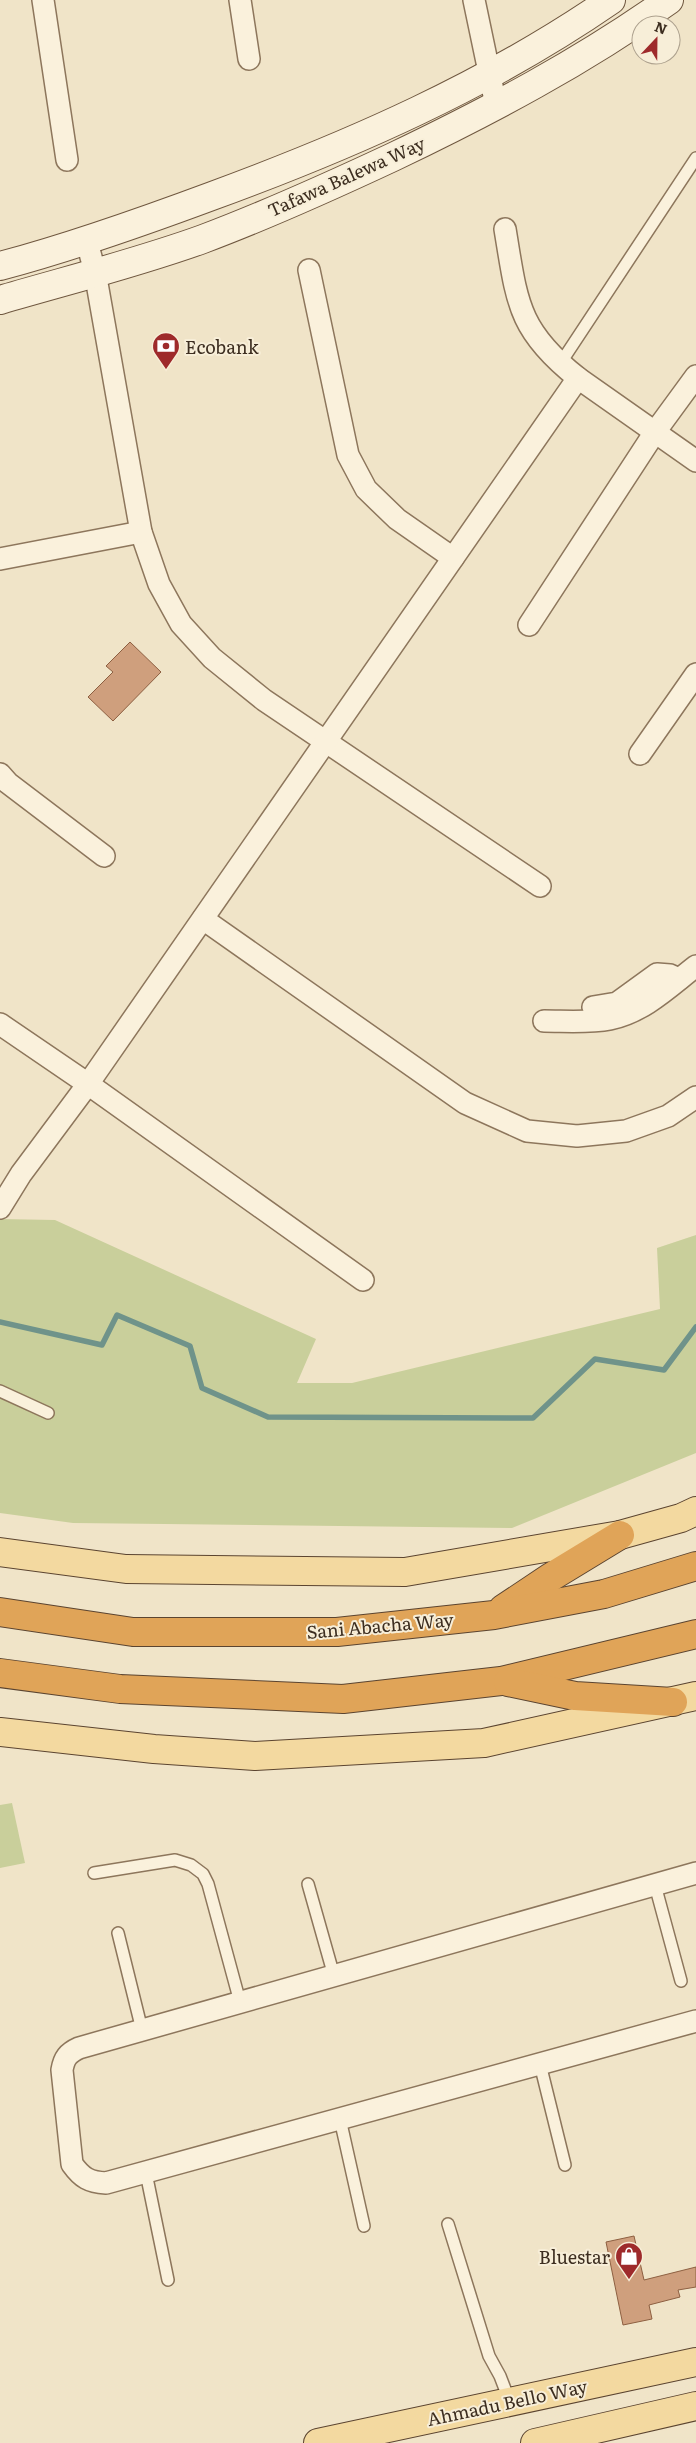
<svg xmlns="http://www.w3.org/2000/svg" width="696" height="2443" viewBox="0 0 696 2443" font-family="Literata,serif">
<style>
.green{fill:#c9cf9b}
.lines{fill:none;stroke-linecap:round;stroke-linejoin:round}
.stream{stroke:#6f938a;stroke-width:5.5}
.building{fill:#cf9f7d;stroke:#8d5f41}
.lane-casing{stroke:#8d765c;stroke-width:14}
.street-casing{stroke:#8d765c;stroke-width:24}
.secondary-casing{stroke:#6f573f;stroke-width:30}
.primary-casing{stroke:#5b4430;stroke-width:30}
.highway-casing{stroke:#5b4430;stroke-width:30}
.lane{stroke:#faf1dc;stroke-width:11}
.street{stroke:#faf1dc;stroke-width:21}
.secondary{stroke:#faf1dc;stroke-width:28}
.primary{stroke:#f3d9a0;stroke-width:28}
.highway{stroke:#e0a458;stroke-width:28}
.labels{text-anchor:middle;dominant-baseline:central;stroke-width:4;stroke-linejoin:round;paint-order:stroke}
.street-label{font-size:18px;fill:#3d2e20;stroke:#f7eed8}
.poi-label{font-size:18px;fill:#3d2e20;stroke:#f7eed8;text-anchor:start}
</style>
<rect width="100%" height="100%" fill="#f0e4c8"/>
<g class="green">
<path d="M0,1219L55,1220L316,1339L297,1383H352L660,1309L657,1248L696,1235V1453L512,1528L73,1523L0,1513Z"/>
<path d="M12,1803L25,1863L0,1868V1805Z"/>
</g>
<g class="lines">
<path class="stream" d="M0,1322L102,1345L117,1315L190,1346L202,1388L268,1417L533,1418L595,1359L664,1370L696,1327"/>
</g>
<g class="building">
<path d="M130,642L161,672L113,721L88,697L113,672L106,666Z"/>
<path d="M634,2236L644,2280L696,2267V2287L678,2290L680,2297L649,2305L652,2319L623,2325L606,2242Z"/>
</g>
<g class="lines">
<g class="lane-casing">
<g id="lane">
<path d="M560,364L696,158"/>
<path d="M0,1391L48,1413"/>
<path d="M94,1873L175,1860L191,1865L203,1874L208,1884L240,2002"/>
<path d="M308,1884L334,1976"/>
<path d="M655,1885L681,1981"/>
<path d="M118,1933L142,2030"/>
<path d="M540,2064L565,2165"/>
<path d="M340,2119L364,2226"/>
<path d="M146,2173L168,2280"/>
<path d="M448,2224L489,2356L500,2376L510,2402"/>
</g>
</g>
<g class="street-casing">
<g id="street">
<path d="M43,0L67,160"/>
<path d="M240,0L249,59"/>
<path d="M474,0L496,105"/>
<path d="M505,229C517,301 517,330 578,378L696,461"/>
<path d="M87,242L95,272L141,532L159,584L181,624L212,658L264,700L540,886"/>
<path d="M309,270L348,455L366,489L397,519L453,558"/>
<path d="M0,559L141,532"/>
<path d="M529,625L655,432L696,376"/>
<path d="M640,754L696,674"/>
<path d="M0,774L8,783L104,856"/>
<path d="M203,919L465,1103L527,1131L577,1136L626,1131L668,1116L696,1097"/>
<path d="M593,1007L617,1003L657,974L670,975L679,979"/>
<path d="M544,1021C565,1021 589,1023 610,1019C644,1012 670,986 696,966"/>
<path d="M0,1024L88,1084L363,1280"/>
<path d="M0,1208L21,1174L88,1084L578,378"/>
<path d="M696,1873L79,2048C68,2053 64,2058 62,2070L72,2164C82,2178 89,2182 106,2183L696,2021"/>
</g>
</g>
<g class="secondary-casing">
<g id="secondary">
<path d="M0,266C72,247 142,222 212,196C351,145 488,85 611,0"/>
<path d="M0,300C68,280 137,263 203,239C267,215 331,186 393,157C489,111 582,62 669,0"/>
</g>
</g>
<g class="primary-casing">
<g id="primary">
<path d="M0,1552L126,1569L405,1572L620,1535L681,1518L696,1511"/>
<path d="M0,1732L154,1749L255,1756L484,1743L696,1696"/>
<path d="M318,2443L696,2362"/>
<path d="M535,2443L696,2406"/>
</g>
</g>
<g class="highway-casing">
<g id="highway">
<path d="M503,1609L551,1577L620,1535"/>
<path d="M0,1612L133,1632H337L494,1615L604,1594L696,1566"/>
<path d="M0,1673L120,1689L343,1699L501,1681L696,1634"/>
<path d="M508,1682L575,1696L673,1702"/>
</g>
</g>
<use href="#lane" class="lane"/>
<use href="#street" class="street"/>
<use href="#secondary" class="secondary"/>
<use href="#primary" class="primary"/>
<use href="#highway" class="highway"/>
</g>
<defs>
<g id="bank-pin" transform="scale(1.4375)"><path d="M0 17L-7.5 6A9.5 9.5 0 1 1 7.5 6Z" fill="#9e2a2b" stroke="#f7eed8"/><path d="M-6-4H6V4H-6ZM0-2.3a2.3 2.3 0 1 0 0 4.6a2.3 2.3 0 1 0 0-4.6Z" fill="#fff"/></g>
<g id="shop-pin" transform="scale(1.4375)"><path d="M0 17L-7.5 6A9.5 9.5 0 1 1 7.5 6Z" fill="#9e2a2b" stroke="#f7eed8"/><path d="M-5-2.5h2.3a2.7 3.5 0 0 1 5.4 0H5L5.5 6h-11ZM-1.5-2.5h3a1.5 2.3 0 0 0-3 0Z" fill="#fff"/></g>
</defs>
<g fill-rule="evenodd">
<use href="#bank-pin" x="166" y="346"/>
<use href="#shop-pin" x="629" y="2256"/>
</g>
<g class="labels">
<g class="street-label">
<text transform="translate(346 176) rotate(-24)">Tafawa Balewa Way</text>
<text transform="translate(380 1625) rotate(-5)">Sani Abacha Way</text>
<text transform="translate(507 2402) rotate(-12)">Ahmadu Bello Way</text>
</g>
<g class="poi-label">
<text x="185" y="346">Ecobank</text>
<text x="610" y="2256" text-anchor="end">Bluestar</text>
</g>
</g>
<g transform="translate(656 40) rotate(22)"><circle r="24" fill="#f7eed8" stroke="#ada18e"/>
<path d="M0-4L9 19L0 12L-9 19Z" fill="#9e2a2b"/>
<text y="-8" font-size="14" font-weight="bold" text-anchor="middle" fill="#3d2e20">N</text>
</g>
</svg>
